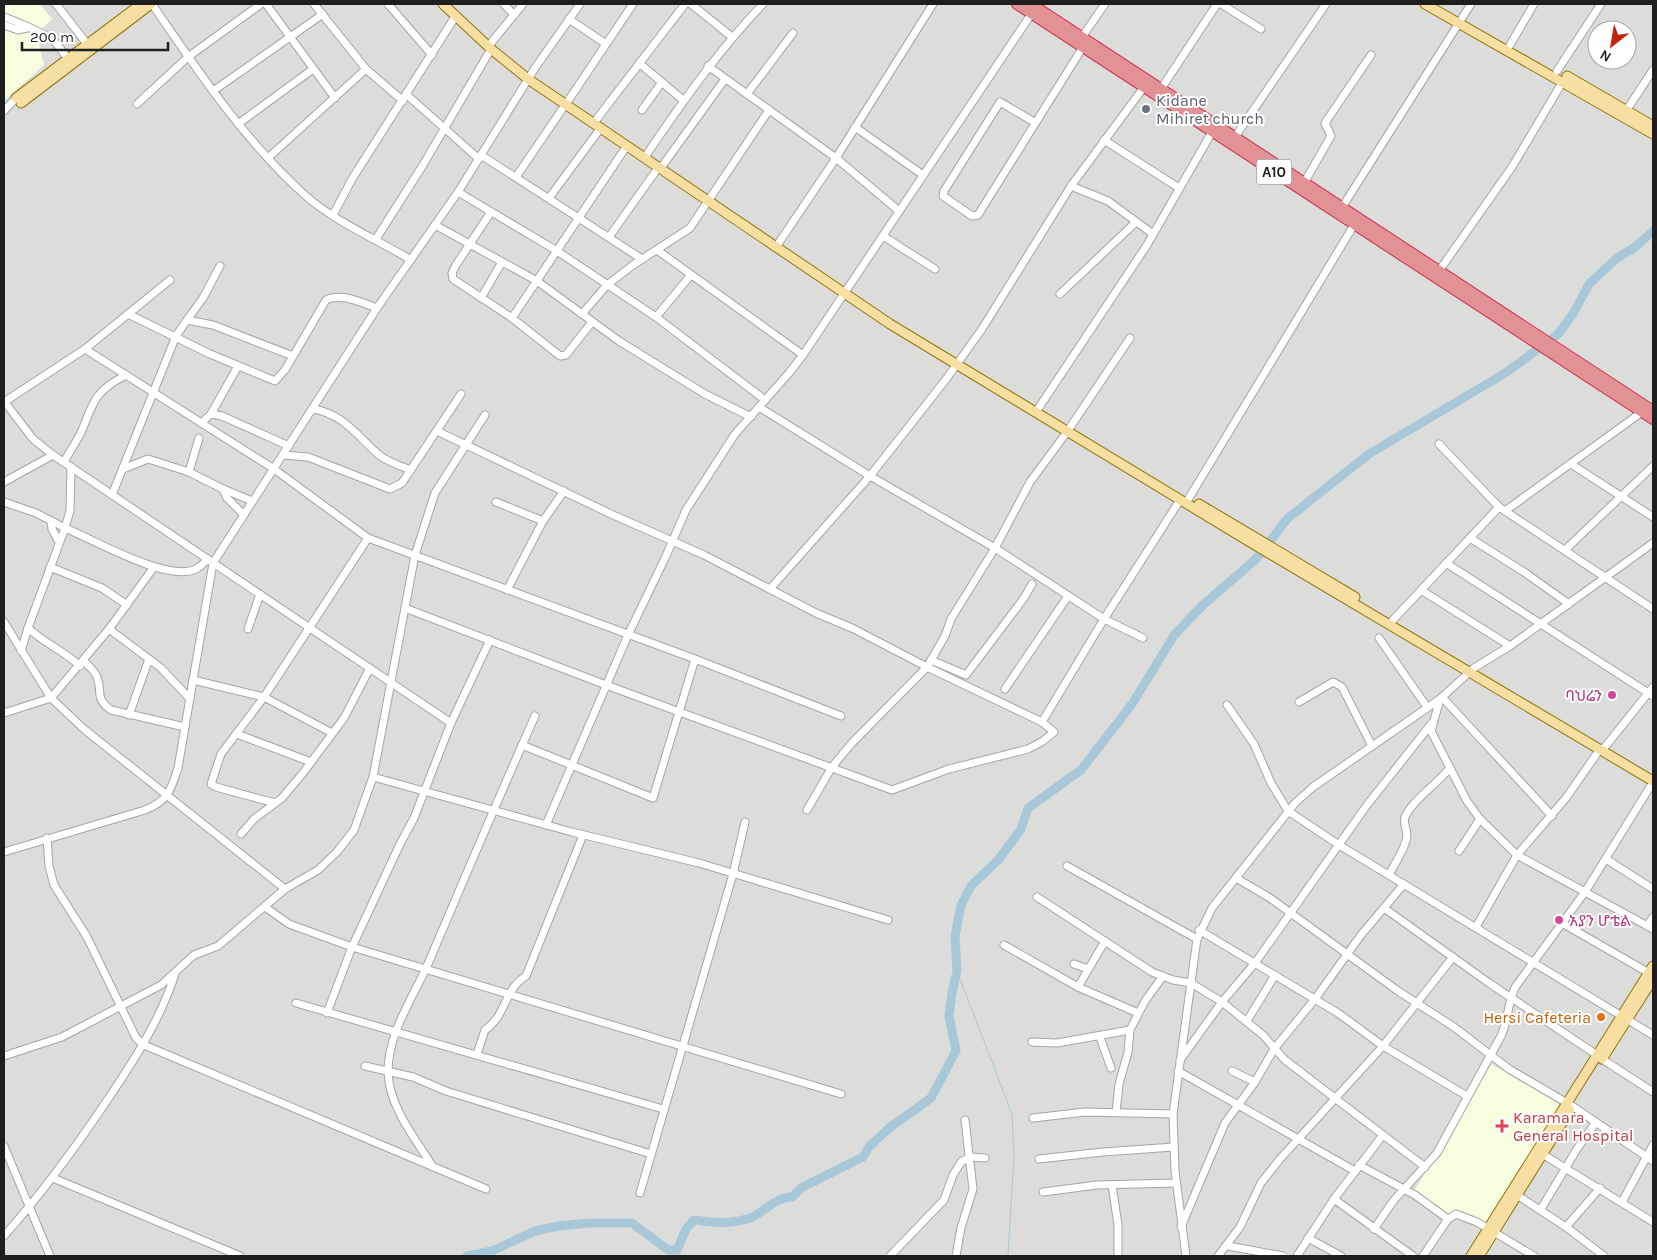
<svg xmlns="http://www.w3.org/2000/svg" width="1657" height="1260" viewBox="0 0 1657 1260" font-family="Karla,'Noto Sans Ethiopic',sans-serif">
<style>
.residential{fill:#dcdcdb;fill-rule:evenodd}
.education{fill:#f9fde0}
.lines{fill:none;stroke-linecap:round;stroke-linejoin:round}
.stream{stroke:#a8c8da;stroke-width:1}
.river{stroke:#a8c8da;stroke-width:9}
.minor-casing{stroke:#a5a5a5;stroke-width:9}
.major-casing{stroke:#917608;stroke-width:11}
.highway-casing{stroke:#d22d4f;stroke-width:12}
.minor{stroke:#fff;stroke-width:7}
.major{stroke:#f7dea2;stroke-width:9}
.highway{stroke:#e29195;stroke-width:10}
.worship-dot{fill:#6b7280;stroke:#fff;stroke-width:2}
.hotel-dot{fill:#d1479c;stroke:#fff;stroke-width:2}
.food-dot{fill:#e8710a;stroke:#fff;stroke-width:2}
.health-dot{fill:#e0444e;stroke:#fff;stroke-width:2}
.labels{text-anchor:middle;dominant-baseline:central;stroke-width:4;stroke-linejoin:round;paint-order:stroke}
.shield{fill:#fff;stroke:#626262;stroke-width:1}
.shield-label{font-size:15px;font-weight:bold;fill:#1e1e1e}
.worship-label{font-size:16px;fill:#5b616d;stroke:#fff;text-anchor:start}
.hotel-label{font-size:16px;fill:#b23c85;stroke:#fff;text-anchor:end}
.food-label{font-size:16px;fill:#c56008;stroke:#fff;text-anchor:end}
.health-label{font-size:16px;fill:#be3a42;stroke:#fff;text-anchor:start}
</style>
<rect width="100%" height="100%" fill="#efede5"/>
<path class="residential" d="M4,4H1653V1256H4ZM1597,30H1627V60H1597Z"/>
<g class="education">
<path d="M4,4H40L52,19L43,28L38,40L44,65L4,101Z"/>
<path d="M1491,1064L1561,1105L1487,1225L1467,1215L1457,1212L1449,1216L1414,1191L1425,1173L1437,1159Z"/>
</g>
<g class="lines">
<path class="stream" d="M957,971L1012,1114L1014,1157L1008,1256"/>
<path class="river" d="M467,1256L492,1251L535,1231L558,1226L589,1223H632L668,1250H677L686,1229L694,1220C712,1223 733,1224 750,1218C765,1212 775,1197 792,1197L801,1188L863,1157L869,1147L889,1128L931,1098L956,1051L949,1016L952,993L957,971L955,936L961,905L971,886L999,859L1021,829L1028,808L1081,770L1132,704L1175,634L1203,605L1256,559L1288,518L1369,454L1507,372L1558,334L1573,314L1589,284L1617,258L1634,248L1653,231"/>
<g class="minor-casing">
<g id="minor">
<path d="M56,4L88,45"/>
<path d="M152,4C198,71 245,142 307,197C336,222 378,240 411,260"/>
<path d="M266,4L335,98"/>
<path d="M314,4L366,69L403,101"/>
<path d="M388,4L432,55"/>
<path d="M504,4L514,15"/>
<path d="M691,4L732,37"/>
<path d="M1221,4L1261,29"/>
<path d="M4,17C15,21 47,34 55,42C60,48 65,55 70,61"/>
<path d="M569,19L606,44"/>
<path d="M4,25L18,30L27,28"/>
<path d="M1082,37L1105,4"/>
<path d="M491,43L523,4"/>
<path d="M1510,45L1534,4"/>
<path d="M639,63L683,100"/>
<path d="M708,66L836,158L899,211"/>
<path d="M1557,71L1601,4"/>
<path d="M1161,89L1217,4"/>
<path d="M213,91L323,14"/>
<path d="M747,94L793,33"/>
<path d="M407,95L479,159"/>
<path d="M568,101L633,4"/>
<path d="M137,104L188,57L261,4"/>
<path d="M642,110L662,82"/>
<path d="M4,111L16,98"/>
<path d="M1624,114L1653,70"/>
<path d="M596,120L685,4"/>
<path d="M1034,122L1000,102L944,191L943,196L972,216L978,215L1083,47"/>
<path d="M238,124L313,69"/>
<path d="M855,127L923,175"/>
<path d="M1235,137L1326,4"/>
<path d="M1104,140L1179,188"/>
<path d="M647,154C683,101 719,50 763,4"/>
<path d="M481,155L642,259"/>
<path d="M269,157L366,69"/>
<path d="M663,165L725,79"/>
<path d="M516,177L565,105"/>
<path d="M1304,183L1331,136L1325,123L1371,55"/>
<path d="M1071,186L1108,201L1153,234"/>
<path d="M458,192L557,251L656,317L765,400"/>
<path d="M549,198L600,129"/>
<path d="M1341,209L1471,4"/>
<path d="M491,212L456,265L452,273L453,279L512,318L560,356L566,355L592,322"/>
<path d="M333,215L352,179L455,17"/>
<path d="M435,225L537,281L619,341L705,394L751,417"/>
<path d="M883,236L935,269"/>
<path d="M609,237L658,168"/>
<path d="M376,239L423,165L491,49"/>
<path d="M778,244L836,158L933,4"/>
<path d="M657,250L803,355"/>
<path d="M1439,271L1512,167L1563,81"/>
<path d="M1060,294L1136,222"/>
<path d="M481,298L502,262"/>
<path d="M128,314L210,354L275,381L285,370L326,300C341,292 362,303 377,308"/>
<path d="M582,314L607,285L633,265L690,228L769,110"/>
<path d="M656,317L690,276"/>
<path d="M512,318L626,147"/>
<path d="M187,320L203,298L220,266"/>
<path d="M85,349L274,469L368,538L695,659L841,716"/>
<path d="M4,401L33,439L53,455L451,723"/>
<path d="M4,402L85,349L170,280"/>
<path d="M759,407L870,476L995,548L1104,619L1143,638"/>
<path d="M313,409C344,414 357,436 379,455C388,462 400,466 411,470"/>
<path d="M1038,409L1147,245L1212,132"/>
<path d="M211,414L238,366"/>
<path d="M201,423L211,414L222,416L289,446"/>
<path d="M437,431L611,514L704,555L816,613L854,629L927,667L1042,722"/>
<path d="M1439,444L1499,507L1653,609"/>
<path d="M283,455L308,457L390,489L402,483L461,394"/>
<path d="M64,462C70,451 78,440 83,428C94,399 97,390 126,375"/>
<path d="M1571,464L1653,517"/>
<path d="M71,467L70,511L65,528C93,539 167,583 196,569C200,567 204,563 208,559"/>
<path d="M123,469L148,459L189,472L223,489L227,498L243,514"/>
<path d="M189,472L199,438"/>
<path d="M4,482L53,455"/>
<path d="M223,489L252,501"/>
<path d="M112,495L176,336L187,320L213,325L293,356"/>
<path d="M4,502L36,513L65,528L28,628C44,643 64,651 80,666"/>
<path d="M496,502L543,521"/>
<path d="M1186,503L1354,225"/>
<path d="M1505,511L1642,412"/>
<path d="M51,521L52,529L59,542"/>
<path d="M1470,538L1524,572L1569,604"/>
<path d="M1565,550L1653,466"/>
<path d="M1446,563L1653,696"/>
<path d="M50,567L102,588L127,605"/>
<path d="M770,589L870,476L947,378L982,329L1071,186L1144,87"/>
<path d="M507,590L543,521L564,491"/>
<path d="M1421,590L1510,646"/>
<path d="M405,608L606,685L892,790L949,769L1028,749L1043,741L1054,732L1042,722L1104,619L1180,500"/>
<path d="M1393,620L1499,507"/>
<path d="M4,622L51,698L85,730L285,889"/>
<path d="M109,629L161,668L190,699"/>
<path d="M248,629L260,594"/>
<path d="M1379,638L1427,707"/>
<path d="M21,651L28,628"/>
<path d="M931,660L966,675L1024,598L1032,584"/>
<path d="M84,661C89,666 95,671 97,677C103,692 94,698 111,710L185,727"/>
<path d="M193,680L264,697L332,733"/>
<path d="M1005,689L1068,596"/>
<path d="M1442,697L1552,816"/>
<path d="M1440,699L1431,731L1467,801L1480,819L1517,855L1653,929"/>
<path d="M1299,702L1333,682L1342,687L1372,746"/>
<path d="M1227,705L1254,744L1271,783L1288,811L1339,845L1653,1035"/>
<path d="M4,713L51,698L109,629L154,567"/>
<path d="M129,715L149,659"/>
<path d="M237,734L311,762"/>
<path d="M522,745L653,798L695,659"/>
<path d="M373,777L572,832L699,863L888,920"/>
<path d="M275,803L216,787L211,784L221,754L264,697L368,538"/>
<path d="M807,810L832,767L851,744L927,667L945,636L951,619L995,548L1030,482L1067,432L1130,338"/>
<path d="M546,825L628,635L666,556L686,510L735,434L789,373L803,355L1034,10"/>
<path d="M241,834L254,819L282,798L303,773L344,718L370,668"/>
<path d="M47,838L49,866L54,885L87,937L136,1038L144,1045L486,1189"/>
<path d="M1459,851L1480,819"/>
<path d="M4,852L145,810C168,801 171,790 178,768L213,563L377,308L458,192L535,68L580,4"/>
<path d="M1606,859L1653,889"/>
<path d="M1067,866L1197,939"/>
<path d="M1389,875C1394,864 1406,848 1407,836C1407,827 1401,822 1407,813C1417,796 1436,785 1449,769"/>
<path d="M1236,878L1270,898L1398,991L1454,1027L1509,1069L1567,1103"/>
<path d="M1037,897L1152,972L1173,980L1191,983L1222,1002L1263,1035L1285,1060L1425,1167"/>
<path d="M265,907L289,924L352,947L841,1094"/>
<path d="M1384,908L1489,983L1597,1055"/>
<path d="M1562,923L1649,973"/>
<path d="M1647,926L1653,917"/>
<path d="M1476,927L1517,855L1566,798L1600,749L1605,747L1653,687"/>
<path d="M1199,930L1338,1013L1383,1046L1467,1096"/>
<path d="M1004,945L1078,987L1138,1013"/>
<path d="M1074,964L1088,969"/>
<path d="M1078,987L1105,941"/>
<path d="M296,1003L663,1109"/>
<path d="M327,1013L352,947L400,844L414,818L451,723L490,640"/>
<path d="M1247,1021L1275,975"/>
<path d="M1100,1037L1111,1068"/>
<path d="M1032,1042L1057,1043L1130,1030"/>
<path d="M477,1054L485,1030C507,1015 504,989 526,976L583,835"/>
<path d="M4,1056L62,1037L161,985L194,955L218,946L285,889L318,870L337,852L354,830L373,777L415,555L435,493L485,415"/>
<path d="M1602,1059L1653,1092"/>
<path d="M1180,1060L1222,1002L1255,963L1367,805L1432,723"/>
<path d="M365,1066L413,1077L446,1091L651,1154"/>
<path d="M1178,1071L1355,1171"/>
<path d="M1232,1071L1255,1082"/>
<path d="M1572,1106L1653,1161"/>
<path d="M1116,1112L1119,1084L1128,1052L1130,1030L1145,1001L1163,976"/>
<path d="M1033,1118L1085,1112L1173,1114"/>
<path d="M4,1146L50,1256"/>
<path d="M1539,1152L1653,1222"/>
<path d="M1039,1159L1103,1152L1174,1147"/>
<path d="M1359,1165L1415,1195L1448,1219"/>
<path d="M433,1167C415,1138 389,1107 388,1072C388,1034 412,999 427,966C463,882 498,799 535,716"/>
<path d="M53,1178L240,1256"/>
<path d="M1112,1185L1118,1225V1256"/>
<path d="M1043,1192L1097,1185L1176,1183"/>
<path d="M640,1193L733,874L745,822"/>
<path d="M1517,1195L1566,1227L1604,1256"/>
<path d="M1334,1199L1413,1256"/>
<path d="M1622,1202L1653,1145"/>
<path d="M1541,1209L1577,1149L1596,1122"/>
<path d="M1181,1227L1225,1123L1255,1082L1274,1049L1315,999L1361,935L1404,884"/>
<path d="M1566,1227L1600,1188"/>
<path d="M1374,1229L1394,1200L1437,1153L1501,1036C1509,1019 1507,1002 1516,986L1585,892L1653,782"/>
<path d="M4,1236C43,1192 76,1147 108,1099C135,1059 160,1020 175,974"/>
<path d="M1308,1238L1341,1256"/>
<path d="M1228,1246L1283,1256"/>
<path d="M890,1256L944,1200L953,1175L962,1161L971,1157L985,1158"/>
<path d="M956,1256L961,1228L973,1189L965,1120"/>
<path d="M1186,1256L1175,1171L1173,1114L1197,939L1212,908L1295,803L1313,787L1440,699L1474,668L1510,646L1653,543"/>
<path d="M1218,1256L1240,1227L1261,1183L1280,1159L1383,1046L1453,957"/>
<path d="M1297,1256L1334,1199L1383,1135"/>
<path d="M1423,1256L1448,1219L1456,1214L1477,1222L1534,1256"/>
</g>
</g>
<g class="major-casing">
<g id="major">
<path d="M443,4L491,49L528,79L890,324L1250,542L1653,781"/>
<path d="M1425,4L1653,134"/>
<path d="M1567,76L1653,126"/>
<path d="M16,98L141,4"/>
<path d="M21,103L151,4"/>
<path d="M1199,504L1355,597"/>
<path d="M1602,1059L1653,979"/>
<path d="M1471,1256L1653,966"/>
<path d="M1479,1256L1570,1110"/>
</g>
</g>
<g class="highway-casing">
<g id="highway">
<path d="M1017,4L1653,419"/>
<path d="M1031,4L1653,411"/>
</g>
</g>
<use href="#minor" class="minor"/>
<use href="#major" class="major"/>
<use href="#highway" class="highway"/>
</g>
<circle class="worship-dot" cx="1146" cy="109" r="5"/>
<g class="hotel-dot">
<circle cx="1612" cy="695" r="5"/>
<circle cx="1559" cy="920" r="5"/>
</g>
<circle class="food-dot" cx="1601" cy="1017" r="5"/>
<path class="health-dot" d="M1499.5 1118.5h5v5h5v5h-5v5h-5v-5h-5v-5h5z"/>
<g class="labels">
<rect class="shield" x="1256.5" y="159.5" width="35" height="25" rx="4"/>
<g class="shield-label">
<text x="1274" y="172">A10</text>
</g>
<g class="worship-label">
<text x="1156" y="100">Kidane<tspan x="1156" dy="18">Mihiret church</tspan></text>
</g>
<g class="hotel-label">
<text x="1602" y="695">ባህሬን</text>
<text x="1569" y="920" text-anchor="start">አያን ሆቴል</text>
</g>
<g class="food-label">
<text x="1591" y="1017">Hersi Cafeteria</text>
</g>
<g class="health-label">
<text x="1513" y="1117">Karamara<tspan x="1513" dy="18">General Hospital</tspan></text>
</g>
</g>
<rect width="1657" height="1260" fill="none" stroke="#1e1e1e" stroke-width="10"/>
<g transform="translate(1612 45) rotate(211)"><circle r="24" fill="#ffffff" stroke="#a5a5a5"/>
<path d="M0-4L9 19L0 12L-9 19Z" fill="#c2240a"/>
<text y="-8" font-size="14" font-weight="bold" text-anchor="middle" fill="#1e1e1e">N</text>
</g>
<path d="M22 42v8h146v-8" fill="none" stroke="#1e1e1e" stroke-width="2.5"/>
<text x="30" y="42" font-size="15" fill="#1e1e1e" stroke="#ffffff" stroke-width="4" paint-order="stroke">200 m</text>
</svg>
